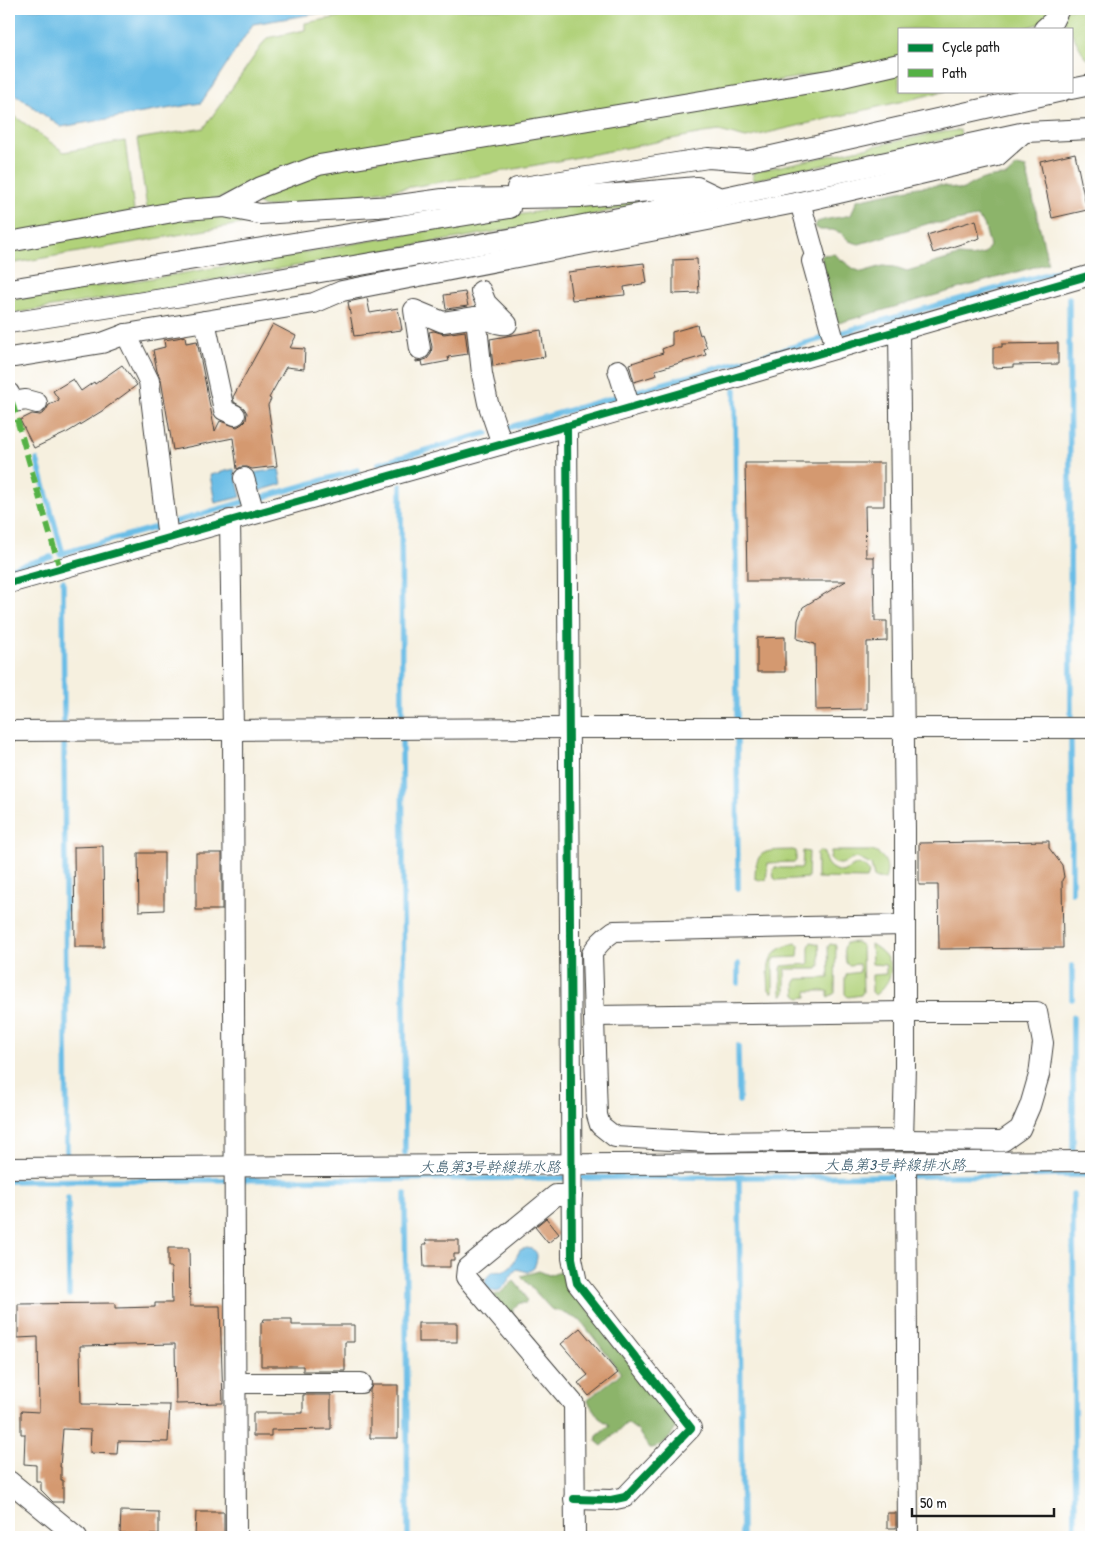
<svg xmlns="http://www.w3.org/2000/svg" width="1100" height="1546" viewBox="0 0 1100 1546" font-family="'Patrick Hand','Klee One',sans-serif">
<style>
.green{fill:#b1d27a;stroke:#66774b}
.forest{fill:#8cb46a;stroke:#546843}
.water{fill:#6bbde6;stroke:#446c81}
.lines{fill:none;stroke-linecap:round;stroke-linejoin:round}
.stream{stroke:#6bbde6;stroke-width:5.5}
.building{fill:#d4996f}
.minor-casing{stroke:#3d3c39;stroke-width:22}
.minor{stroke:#fff;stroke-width:20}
.quiet{stroke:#55b145;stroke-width:6;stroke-dasharray:12 6;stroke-linecap:butt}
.cycleway-casing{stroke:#fff;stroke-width:11}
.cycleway{stroke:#00873e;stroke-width:8}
.labels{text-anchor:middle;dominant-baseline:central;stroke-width:4.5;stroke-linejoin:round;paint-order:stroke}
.water-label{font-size:15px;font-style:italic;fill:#3c5c6d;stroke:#fff}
</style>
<rect width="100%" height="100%" fill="#fff"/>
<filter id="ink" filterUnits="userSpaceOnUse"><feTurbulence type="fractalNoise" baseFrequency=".02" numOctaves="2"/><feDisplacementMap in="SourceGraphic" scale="10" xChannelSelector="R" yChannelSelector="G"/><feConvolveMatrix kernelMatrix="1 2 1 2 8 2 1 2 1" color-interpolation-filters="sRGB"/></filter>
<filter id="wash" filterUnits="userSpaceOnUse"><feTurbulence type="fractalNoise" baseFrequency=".0096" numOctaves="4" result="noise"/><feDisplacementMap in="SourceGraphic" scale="20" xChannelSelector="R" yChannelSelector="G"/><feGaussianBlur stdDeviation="1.12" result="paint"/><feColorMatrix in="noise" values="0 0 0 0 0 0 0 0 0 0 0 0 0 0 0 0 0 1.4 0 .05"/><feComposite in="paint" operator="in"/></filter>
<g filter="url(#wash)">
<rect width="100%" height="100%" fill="#f6f0df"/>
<g class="green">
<path d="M383,9H1052L1039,24L1023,29H899V60L319,160L220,198L147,208L137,139L204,128L267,38L305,30V23Z"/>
<path d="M1064,9H1091V58L1086,59L1071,32V29H1069L1064,19Z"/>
<path d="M899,72V91H946L746,138L719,131L703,133C557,161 412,191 264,207L257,203L256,197L320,170Z"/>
<path d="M9,112L64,152L125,141L134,211L9,236Z"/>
<path d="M960,130L961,136L753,180V172L935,133Z"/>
<path d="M678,197L587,216L180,286L9,314V300L179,274L587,203Z"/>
<path d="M181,216H221L264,220L9,264V248Z"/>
<path d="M793,850L796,851V860L794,862L768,863L766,880H759L755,878C755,847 768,851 793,850Z"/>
<path d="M803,851L809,852L808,878L777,880L774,878L773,871L775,868H802Z"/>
<path d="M819,851L824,853C825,865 831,870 842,872L858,864C864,866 871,869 868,877L866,879L817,878V854Z"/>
<path d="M831,851H872C885,855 890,866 885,879H877L874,877L871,865L857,858C846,860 840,870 830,859Z"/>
<path d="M811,942L819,944L820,966L818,969H785V993L783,995L781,994V969L782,966L809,964V947Z"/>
<path d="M856,942L862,946L863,992L861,995L848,997L845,994V978L847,974L860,972L859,964L849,965L846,963L844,948L846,943Z"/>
<path d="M796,943L799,945L798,957L775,958L773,962V992H771L769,990C767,964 767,950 796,943Z"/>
<path d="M830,944L836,945L835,993L828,997V991H807V997L800,998L796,995L795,982L797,979L829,978L828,946Z"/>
<path d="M871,944C895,958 898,977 875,995L872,992V975L886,974V965L872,964Z"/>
</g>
<g class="forest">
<path d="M1017,166L1026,168L1048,263L835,324L821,255L834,254L854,269L862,272L883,266L895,267L907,271L958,256L971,257L984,254L990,246L984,224L977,217L946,223H930L859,244L849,241L841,233L833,230H820L815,227L817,222C828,218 839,218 851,215L857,200L918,187L940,185L962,190C976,180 988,176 1006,176Z"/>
<path d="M539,1271L549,1275L557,1272L564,1273L570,1286L677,1423C675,1435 661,1449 649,1448L638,1431L627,1423L602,1446L596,1441L597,1436L610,1425L599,1418L587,1400L620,1374V1372L581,1321L562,1312L551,1309L521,1276Z"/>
<path d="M514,1281L524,1293L527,1302L526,1303H520L513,1308L512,1320L494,1295L499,1294Z"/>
</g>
<g class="water">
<path d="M9,9H344L253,24L201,103L61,127L9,90Z"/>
<path d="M234,469L241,497L215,503L210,475Z"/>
<path d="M279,469L282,484L252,493L246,474Z"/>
<path d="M527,1248C540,1250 538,1257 534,1268L528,1272L517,1269C508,1277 507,1287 496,1292L490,1290L485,1284L486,1278L492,1272L504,1271L512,1265L520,1250Z"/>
</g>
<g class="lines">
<g class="stream">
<path d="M1069,298L1071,715"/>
<path d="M840,333L1065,269"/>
<path d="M735,390L737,718"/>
<path d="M634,392L824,338"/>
<path d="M507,428L619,396"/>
<path d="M37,460L63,554"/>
<path d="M378,464L487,433"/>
<path d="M401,486L402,720"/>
<path d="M257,499L358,470"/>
<path d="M175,522L243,502"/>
<path d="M60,554L157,527"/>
<path d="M9,569L51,557"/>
<path d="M63,581L64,721"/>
<path d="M737,735L738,889"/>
<path d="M1071,735L1072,892"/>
<path d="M402,738L405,1153"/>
<path d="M64,741L67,1154"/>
<path d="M738,964V983"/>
<path d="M1072,966V999"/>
<path d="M1073,1017V1148"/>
<path d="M738,1046L739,1101"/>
<path d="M739,1177L742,1537"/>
<path d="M9,1181L1091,1175"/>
<path d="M405,1194L408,1537"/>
<path d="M1073,1194L1075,1537"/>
<path d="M68,1198L69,1295"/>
</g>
</g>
<g id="blocks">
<g class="building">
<path d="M1075,153L1087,210L1052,218L1040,161Z"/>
<path d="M976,220L980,238L933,253L927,235Z"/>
<path d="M697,259L699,293L673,294V260Z"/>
<path d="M644,263L647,283L624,287L625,295L572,300L568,272Z"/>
<path d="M465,292L468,306L446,309L444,295Z"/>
<path d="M367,298L370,313L398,308L402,330L354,336L348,302Z"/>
<path d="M273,324L296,336L290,348L305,349L304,369L286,367L269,398L271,399L268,405L277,466L252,469L247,467H241L237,469L233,438L173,450L161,380L157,371L153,350L165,347L164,340L177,338L185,336L186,343L197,341L215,431L220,421L237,427L242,424L246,420L247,413L244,408L234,402L233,397Z"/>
<path d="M697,325L700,335L702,334L707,348L704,349L706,355L656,370L657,375L634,382L629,364L663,353L662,349L672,345V332Z"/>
<path d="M541,330L545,357L493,366L490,339Z"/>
<path d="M434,331L444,334L465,331L468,354L448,357L449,361L423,366L422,361L416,362V360L421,361L427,359L431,354L432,347L429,332Z"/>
<path d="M1058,343V364L1013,365V367L993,368V347H1002V344Z"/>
<path d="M122,365L137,385L102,411L68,432L34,448L20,420L32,414L40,415L45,412L49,405L59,400L53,391L73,379L81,391L94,382L95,384Z"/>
<path d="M745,463H884V506H865L866,557H874L875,621H887V641L867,642V709L816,710L815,644L797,639L798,620L803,607L846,581H747Z"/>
<path d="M785,637V672H757V638Z"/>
<path d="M1049,841V848L1062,865L1064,877L1062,880L1063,948L939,949L938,885H919V843Z"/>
<path d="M103,846L104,947H75L74,847Z"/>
<path d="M138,853H164V910L139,911Z"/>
<rect x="196" y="853" width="26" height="57"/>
<path d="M546,1218L559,1234L548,1243L535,1227Z"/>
<path d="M426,1240H459V1254H454V1260H450V1267H424L423,1244H427Z"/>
<path d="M168,1248H189L190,1306H220L223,1403L176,1404L175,1344L80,1346L81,1404L170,1405L168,1442L118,1441L117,1454L90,1453L91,1430L63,1429L60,1467H61V1480H63V1502H53L41,1490V1481H36V1465L24,1464L25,1434H21V1411L39,1412L38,1337L18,1338V1304L115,1303V1308L155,1307V1303H172L171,1267H168Z"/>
<path d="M264,1319H292V1325H354V1342H345V1371H303V1366H261V1322H263Z"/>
<rect x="418" y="1323" width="39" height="19"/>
<path d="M580,1328L618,1373L589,1396L578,1383L588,1375L561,1344Z"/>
<path d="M372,1385H398V1438H370V1390Z"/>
<path d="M303,1395H331V1429L271,1430V1436H253V1413H303Z"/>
<path d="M121,1511L159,1512V1535L120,1534Z"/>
<path d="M196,1512H224V1537H195Z"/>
<rect x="887" y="1513" width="9" height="15"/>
</g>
</g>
</g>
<g filter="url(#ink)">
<use href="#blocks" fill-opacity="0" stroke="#3d3c39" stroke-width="1"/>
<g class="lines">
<g class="minor-casing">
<g id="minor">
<path d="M1044,29L1053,21L1059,9"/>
<path d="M1071,89L1091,85"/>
<path d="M517,188L708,158L749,161L1062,91"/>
<path d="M800,202L815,256L812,261L836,348"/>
<path d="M224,207L261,187L319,165L834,79L899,64"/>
<path d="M9,242L184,210L224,207L260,214L392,206L443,199L581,197L697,187L720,198"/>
<path d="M9,289L510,208"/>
<path d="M476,317C486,318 499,326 507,324L486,303L481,291"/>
<path d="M205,321L224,410L235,415"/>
<path d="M9,323L182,296L532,235L720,198L1025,132L1091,129"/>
<path d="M899,330L905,829V1066L903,1140L709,1142L615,1137L600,1125L597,1115L592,954C597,944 604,938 614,931L904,925"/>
<path d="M126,334L149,381L168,539"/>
<path d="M420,349L414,310L443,322L476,317L482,374L488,403L502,444"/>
<path d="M9,358L102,343L126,334L314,303L342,291L800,202L997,156L1023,133"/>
<path d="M618,370L630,408"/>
<path d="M9,393L12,402L26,400L37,403"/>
<path d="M567,426L572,1258L577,1283L691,1428L625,1497L611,1500L574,1499"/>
<path d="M244,478L254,513"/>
<path d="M230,520L233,730L236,1537"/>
<path d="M9,583L567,426L1091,275"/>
<path d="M9,731L569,728H1091"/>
<path d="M594,1016L905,1012H1037L1043,1043L1039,1075L1030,1106L1020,1129L1003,1141L903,1140"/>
<path d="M906,1163L908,1537"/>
<path d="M9,1168L1091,1161"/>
<path d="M572,1195H556L467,1268L466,1277L574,1404L575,1537"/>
<path d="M236,1383H361"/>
<path d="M9,1481L77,1537"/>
</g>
</g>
<use href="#minor" class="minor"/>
<path class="quiet" d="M12,402L60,569"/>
<g class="cycleway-casing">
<g id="cycleway">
<path d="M567,426L572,1258L577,1283L691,1428L625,1497L611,1500L574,1499"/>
<path d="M9,583L567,426L1091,275"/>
</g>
</g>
<use href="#cycleway" class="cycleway"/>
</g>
</g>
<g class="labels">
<g class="water-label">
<text x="895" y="1164">大島第3号幹線排水路</text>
<text x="490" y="1166">大島第3号幹線排水路</text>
</g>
</g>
<rect width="1100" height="1546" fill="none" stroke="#fff" stroke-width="30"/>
<rect x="898" y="28" width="175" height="65" fill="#ffffff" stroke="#a4a4a4"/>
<rect x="908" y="44" width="25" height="8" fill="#00873e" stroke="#a4a4a4"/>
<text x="942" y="52" font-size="15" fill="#1c1c1c">Cycle path</text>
<rect x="908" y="69" width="25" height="8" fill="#55b145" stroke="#a4a4a4"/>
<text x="942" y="78" font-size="15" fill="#1c1c1c">Path</text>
<path d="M912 1508v8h142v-8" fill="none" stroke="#1c1c1c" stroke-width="2.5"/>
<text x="920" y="1508" font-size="15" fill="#1c1c1c" stroke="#ffffff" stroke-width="4" paint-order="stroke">50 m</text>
</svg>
